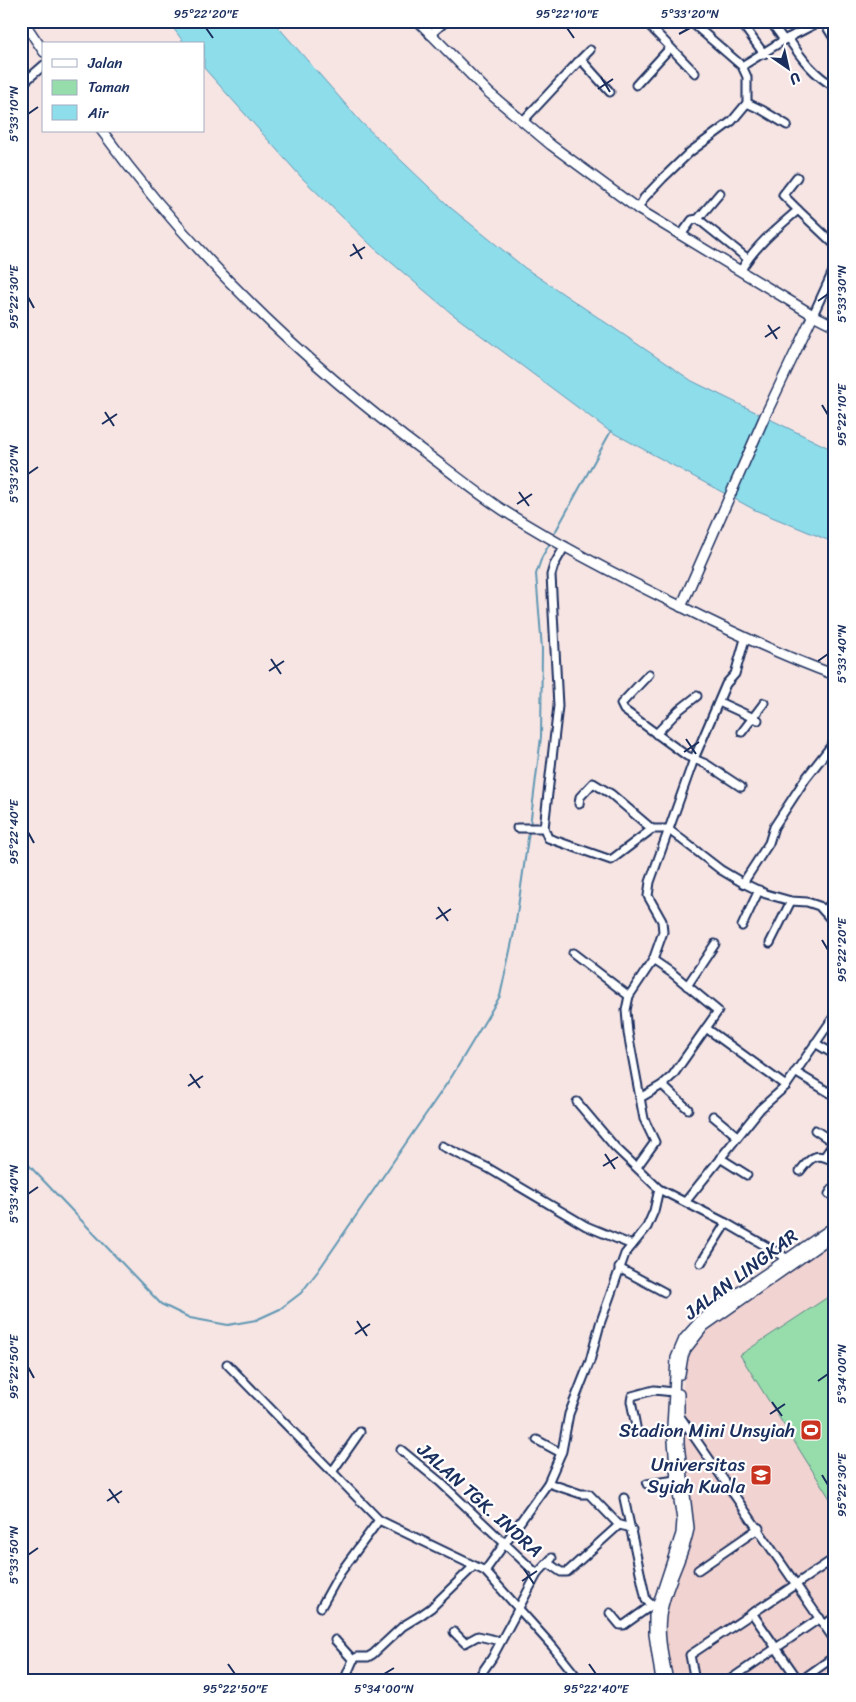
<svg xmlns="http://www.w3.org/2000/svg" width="856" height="1702" viewBox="0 0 856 1702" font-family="Sriracha,sans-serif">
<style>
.built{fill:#f1d3d1}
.green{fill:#96ddab;stroke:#588684}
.water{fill:#8eddeb;stroke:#6097b3}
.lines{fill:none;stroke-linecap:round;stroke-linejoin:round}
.stream{stroke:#6097b3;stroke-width:2}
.minor-casing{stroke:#1b2f5e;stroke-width:11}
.tertiary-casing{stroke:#1b2f5e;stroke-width:12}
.minor{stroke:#fff;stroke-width:7}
.tertiary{stroke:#fff;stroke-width:9}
.ticks{fill:none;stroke:#1b2f5e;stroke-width:2}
.labels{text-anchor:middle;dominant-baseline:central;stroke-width:4.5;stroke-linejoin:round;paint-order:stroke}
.street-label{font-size:19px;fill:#1b2f5e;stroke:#fff}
.poi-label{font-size:19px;fill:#1b2f5e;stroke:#fff;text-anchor:end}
.neatline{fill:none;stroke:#1b2f5e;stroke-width:2}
.ticks-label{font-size:12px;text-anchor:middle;fill:#1b2f5e}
</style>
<rect width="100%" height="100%" fill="#f7e5e4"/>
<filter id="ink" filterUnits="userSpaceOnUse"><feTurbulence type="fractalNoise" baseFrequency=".02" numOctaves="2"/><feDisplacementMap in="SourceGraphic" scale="10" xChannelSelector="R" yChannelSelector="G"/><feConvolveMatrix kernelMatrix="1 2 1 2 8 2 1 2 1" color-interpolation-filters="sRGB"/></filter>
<g filter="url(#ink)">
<path class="built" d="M835,1236V1681H671L665,1650V1608L689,1542L693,1524L681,1439V1409L686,1355L698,1335Z"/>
<path class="green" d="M831,1295L835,1300L834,1505L740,1355Z"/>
<path class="water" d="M168,21H273L361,122L451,208L525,268L692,381L835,451V543L755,510L608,430L451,313L373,247L302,178L204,68V44H185Z"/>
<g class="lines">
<g class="stream">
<path d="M553,536L611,431"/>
<path d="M530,826L541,737L542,649L536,574L542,557L550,543"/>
<path d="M21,1157L161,1304L190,1318L228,1325L256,1320L280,1309L301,1293L318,1271L452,1076L500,996L515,928L529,831"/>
</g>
<g class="minor-casing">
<g id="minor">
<path d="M645,21L695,73"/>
<path d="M740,21L764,54"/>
<path d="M770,21L784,40"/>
<path d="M823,21L835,40"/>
<path d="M430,35L446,21"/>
<path d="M788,38C801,58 814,75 835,87"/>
<path d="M578,62L590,50"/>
<path d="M742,66L784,40L821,21"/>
<path d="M21,85L44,65"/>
<path d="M636,85L669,49"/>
<path d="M747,103L762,110L787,125"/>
<path d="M523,121L578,62L581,61L585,64L610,92"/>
<path d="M797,177L783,195L798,210"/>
<path d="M638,209L644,198L663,178L690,152L732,121L747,103V77L742,66L690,21"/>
<path d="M698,219L748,259"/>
<path d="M681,235L692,220L698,219L720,193"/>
<path d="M741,270C755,246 777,228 798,210L835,245"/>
<path d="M813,315L835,267"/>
<path d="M649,674L621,704L624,710L687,756L706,764L741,787"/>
<path d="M719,702L758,720"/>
<path d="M742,732L764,703"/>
<path d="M656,734L679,710L697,696"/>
<path d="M579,804L580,797L593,783L611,794L652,829H668L721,870L743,883L766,894L791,901L807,902L819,906L835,924"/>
<path d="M517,828H544L548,838L611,860L652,829"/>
<path d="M544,828L558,706L551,575L554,565L565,546"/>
<path d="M743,883L769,843L774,827L806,778L835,741"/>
<path d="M824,911L835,899"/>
<path d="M742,926L759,890"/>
<path d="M835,938L831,946L835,979"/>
<path d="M770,943L791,901"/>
<path d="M573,953L629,996"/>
<path d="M687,986L715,944"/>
<path d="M706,1028L786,1086"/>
<path d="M815,1043L835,1055"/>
<path d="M795,1072L835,1096"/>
<path d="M662,1085L688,1109"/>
<path d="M640,1098L662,1085L673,1075L718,1011L672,973L653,960"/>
<path d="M713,1116L737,1136"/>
<path d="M815,1130L833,1142"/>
<path d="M442,1146L488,1168L586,1226L632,1245"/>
<path d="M825,1156L835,1141"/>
<path d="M720,1158L747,1175"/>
<path d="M637,1167L655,1142L644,1119L628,1033L626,1010L629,996L653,960L663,932L662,921L648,896L650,882L694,759L726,684L735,674L745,639"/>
<path d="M800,1171C812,1155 817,1152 835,1162"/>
<path d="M659,1189L726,1223L790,1260"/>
<path d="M829,1194L835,1185"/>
<path d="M686,1201L760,1109L786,1086L835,1015"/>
<path d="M701,1263L726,1223"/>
<path d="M619,1268L664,1292"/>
<path d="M227,1364L379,1520L340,1573L321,1607"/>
<path d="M679,1415L835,1641"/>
<path d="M637,1432L631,1401L632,1396L654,1390L674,1392"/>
<path d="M537,1440L561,1453"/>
<path d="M401,1450L440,1482L537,1574"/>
<path d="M332,1472L360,1432"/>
<path d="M548,1483L581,1494H589L619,1525"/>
<path d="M647,1484L676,1480"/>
<path d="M624,1498L646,1600L652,1605L661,1609"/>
<path d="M379,1520L485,1571L553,1647L580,1681"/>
<path d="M548,1563L561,1572H567L619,1525L628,1527L632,1530"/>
<path d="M698,1570L759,1528"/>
<path d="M485,1571L548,1483L562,1451L569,1414L590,1361L600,1324L625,1254L647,1227L654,1211L659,1189L615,1147L577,1102"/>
<path d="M610,1613L620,1625H624L652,1605"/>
<path d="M752,1613L799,1681"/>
<path d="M824,1625L835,1617"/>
<path d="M454,1632L465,1643L478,1636L500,1641"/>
<path d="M335,1640L353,1660"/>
<path d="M344,1681L353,1660L357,1657H368L373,1654L403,1626L421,1615L431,1608L474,1566"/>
<path d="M476,1681L492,1658L537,1574L552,1558"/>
<path d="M695,1681L690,1655L835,1558"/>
<path d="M728,1681L820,1618"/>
<path d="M800,1681L835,1656"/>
</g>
</g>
<g class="tertiary-casing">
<g id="tertiary">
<path d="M23,21L44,52"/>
<path d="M418,21L488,92L551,145L638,209L813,315L835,326"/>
<path d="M102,131C193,256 307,365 431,457C456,476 480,495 506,512C563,548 622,578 682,607C732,632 782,656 835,675"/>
<path d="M681,607L764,418L813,315"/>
<path d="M680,1374L683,1356L686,1349L704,1326L835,1234"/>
<path d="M661,1681L654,1634V1616L681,1534L682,1520L676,1480L672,1427L676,1358L684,1339L700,1321L732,1297L835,1226"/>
<path d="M668,1681C664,1660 658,1637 661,1616C665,1585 684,1558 689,1528L679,1444V1394"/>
</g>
</g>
<use href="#minor" class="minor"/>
<use href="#tertiary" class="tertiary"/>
</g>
</g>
<path class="ticks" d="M206,28L213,38M567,28L574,38M679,34L690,28M601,77L610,92M598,89L613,79M28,114L38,107M353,244L362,259M350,256L365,247M28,297L34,308M818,301L828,294M768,325L777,339M765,337L780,327M822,405L828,415M105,412L114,426M102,424L117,414M28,474L38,467M519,492L529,506M517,504L532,494M271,659L281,674M818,661L828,654M269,671L284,661M686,739L696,754M684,752L699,742M28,832L34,843M438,907L448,921M436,919L451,909M822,940L828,950M190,1074L200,1088M188,1086L203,1076M605,1154L615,1169M603,1166L618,1157M28,1194L38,1187M357,1321L367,1336M355,1334L370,1324M28,1367L34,1378M818,1381L828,1374M772,1402L782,1416M770,1414L785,1404M822,1475L828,1485M109,1489L119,1503M107,1501L122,1491M28,1555L38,1548M524,1569L534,1584M522,1581L537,1571M228,1664L235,1674M589,1664L596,1674M384,1674L394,1668"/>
<defs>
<g id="stadium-square" transform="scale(1.125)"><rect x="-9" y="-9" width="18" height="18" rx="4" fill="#c8321e" stroke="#fff"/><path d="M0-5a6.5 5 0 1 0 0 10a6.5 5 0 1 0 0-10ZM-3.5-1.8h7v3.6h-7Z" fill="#fff"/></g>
<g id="university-square" transform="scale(1.125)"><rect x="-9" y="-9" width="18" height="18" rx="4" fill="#c8321e" stroke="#fff"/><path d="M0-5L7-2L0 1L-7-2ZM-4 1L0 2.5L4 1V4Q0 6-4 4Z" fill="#fff"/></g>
</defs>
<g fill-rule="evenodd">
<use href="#stadium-square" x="811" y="1430"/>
<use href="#university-square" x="761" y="1475"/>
</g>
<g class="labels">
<g class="street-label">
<text transform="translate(741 1274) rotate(-37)">JALAN LINGKAR</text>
<text transform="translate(480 1500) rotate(42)">JALAN TGK. INDRA</text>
</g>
<g class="poi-label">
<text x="795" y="1430">Stadion Mini Unsyiah</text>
<text x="745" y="1464">Universitas<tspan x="745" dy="22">Syiah Kuala</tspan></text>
</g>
</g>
<rect width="856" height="1702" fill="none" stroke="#fff" stroke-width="55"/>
<rect x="42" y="42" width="162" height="90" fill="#ffffff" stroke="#a4acbf"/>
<rect x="52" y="59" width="25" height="8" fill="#ffffff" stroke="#a4acbf"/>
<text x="88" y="68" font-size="15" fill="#1b2f5e">Jalan</text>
<rect x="52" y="80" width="25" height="15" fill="#96ddab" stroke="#a4acbf"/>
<text x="88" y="92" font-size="15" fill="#1b2f5e">Taman</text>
<rect x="52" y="105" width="25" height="15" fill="#8eddeb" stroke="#a4acbf"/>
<text x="88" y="118" font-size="15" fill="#1b2f5e">Air</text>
<g transform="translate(788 68) rotate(146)" stroke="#ffffff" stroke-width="4" paint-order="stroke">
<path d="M0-4L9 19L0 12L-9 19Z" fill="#1b2f5e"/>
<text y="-8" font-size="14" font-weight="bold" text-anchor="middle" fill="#1b2f5e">U</text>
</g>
<rect x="28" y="28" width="800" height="1646" class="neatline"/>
<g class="ticks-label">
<text x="206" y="18">95°22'20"E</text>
<text x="567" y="18">95°22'10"E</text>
<text x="690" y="18">5°33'20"N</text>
<text transform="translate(14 114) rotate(-90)" y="4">5°33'10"N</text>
<text transform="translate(842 294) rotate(-90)" y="4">5°33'30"N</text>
<text transform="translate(14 297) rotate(-90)" y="4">95°22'30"E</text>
<text transform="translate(842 415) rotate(-90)" y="4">95°22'10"E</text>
<text transform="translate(14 474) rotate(-90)" y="4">5°33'20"N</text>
<text transform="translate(842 654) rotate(-90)" y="4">5°33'40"N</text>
<text transform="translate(14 832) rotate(-90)" y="4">95°22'40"E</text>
<text transform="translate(842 950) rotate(-90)" y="4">95°22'20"E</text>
<text transform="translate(14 1194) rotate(-90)" y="4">5°33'40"N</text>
<text transform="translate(14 1367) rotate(-90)" y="4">95°22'50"E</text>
<text transform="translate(842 1374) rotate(-90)" y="4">5°34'00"N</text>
<text transform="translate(842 1485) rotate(-90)" y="4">95°22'30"E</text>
<text transform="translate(14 1555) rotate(-90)" y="4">5°33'50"N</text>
<text x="235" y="1693">95°22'50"E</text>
<text x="384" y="1693">5°34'00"N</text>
<text x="596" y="1693">95°22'40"E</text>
</g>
</svg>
